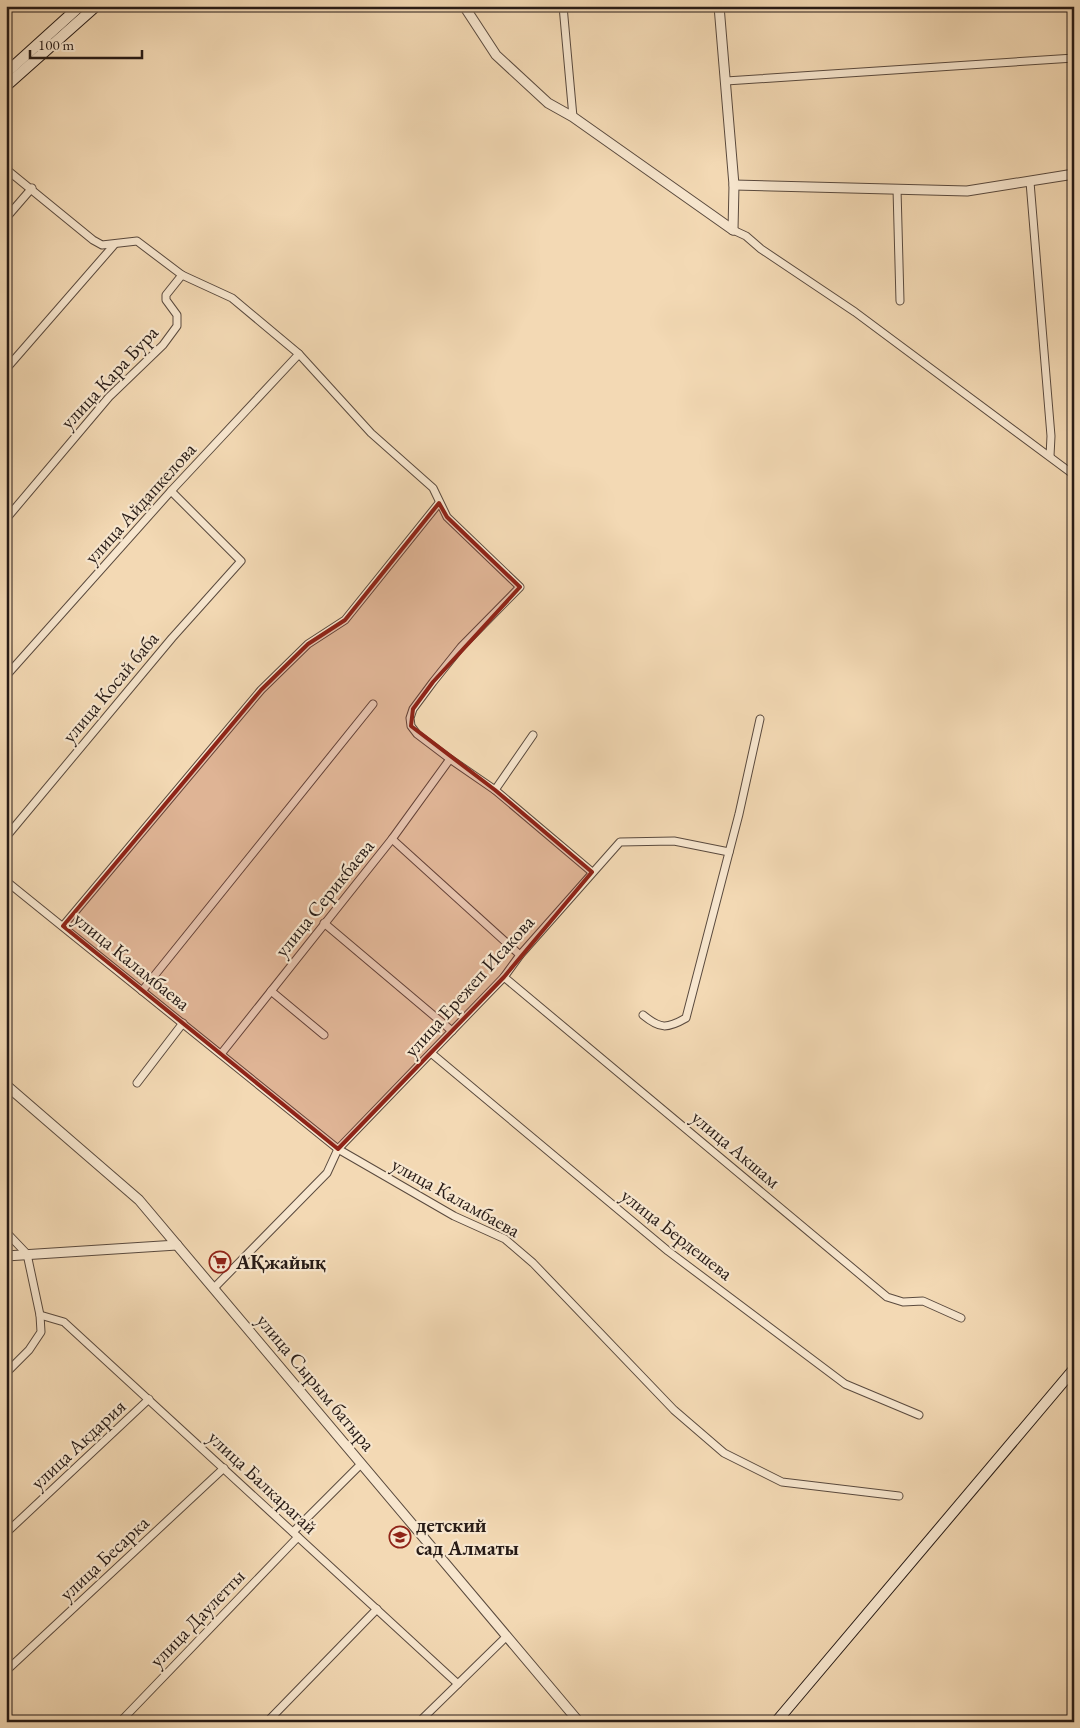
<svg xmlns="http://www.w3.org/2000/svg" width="1080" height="1728" viewBox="0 0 1080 1728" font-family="'EB Garamond',serif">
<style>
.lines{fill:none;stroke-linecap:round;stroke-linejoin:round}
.minor-casing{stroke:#5a4a3e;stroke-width:9}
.tertiary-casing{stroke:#5a4a3e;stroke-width:11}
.secondary-casing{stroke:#271b16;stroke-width:12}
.minor{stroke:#f7e6ce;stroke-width:7}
.tertiary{stroke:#f7e6ce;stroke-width:9}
.secondary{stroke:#f7e6ce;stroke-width:10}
.marked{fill:#8f2418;fill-opacity:0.2;stroke:#8f2418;stroke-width:4;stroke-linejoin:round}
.labels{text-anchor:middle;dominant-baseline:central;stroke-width:4.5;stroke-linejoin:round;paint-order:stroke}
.street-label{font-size:20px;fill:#271b16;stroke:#f7e6ce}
.poi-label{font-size:20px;font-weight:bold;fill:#271b16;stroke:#f7e6ce;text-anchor:start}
</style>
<rect width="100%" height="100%" fill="#f3d9b4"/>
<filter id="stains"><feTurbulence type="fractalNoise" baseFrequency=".004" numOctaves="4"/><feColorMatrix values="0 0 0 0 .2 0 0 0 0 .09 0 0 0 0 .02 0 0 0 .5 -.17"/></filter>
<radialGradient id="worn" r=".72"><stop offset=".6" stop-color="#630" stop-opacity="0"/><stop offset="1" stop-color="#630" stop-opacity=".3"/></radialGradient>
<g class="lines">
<g class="minor-casing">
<g id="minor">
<path d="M563,6L573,117"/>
<path d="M726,81L1074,58"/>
<path d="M6,169L93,240L102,245L137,241L182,275L232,298L299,354L371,433L433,488L447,517L520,587L461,647L433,682L413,709L410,718L411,726L417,734L450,759L495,790L592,872"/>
<path d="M1030,182L1051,436L1050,456"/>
<path d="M897,189L900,301"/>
<path d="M6,218L32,188"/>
<path d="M733,230L746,236L761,249L855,312L1074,475"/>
<path d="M6,369L114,245"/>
<path d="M6,519L109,397L163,345L177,326V315L166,300V295L182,275"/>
<path d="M6,676L171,491L299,354"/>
<path d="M495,790L533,735"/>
<path d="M6,837L172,638L241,561L171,491"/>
<path d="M392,839L520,955"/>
<path d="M6,881L338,1149L454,1216L505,1239L533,1263L674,1410L724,1453L782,1482L899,1496"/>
<path d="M324,923L452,1031"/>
<path d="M63,926L261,690L308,644L345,620L439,503"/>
<path d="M504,977L887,1297L903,1302L923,1301L961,1318"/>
<path d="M142,991L373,704"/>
<path d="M271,991L324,1035"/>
<path d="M643,1015C660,1029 667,1029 686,1018L739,814L760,719"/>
<path d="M431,1053L668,1251L845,1384L919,1415"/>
<path d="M221,1054L392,839L450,759"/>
<path d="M137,1083L183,1023"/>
<path d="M6,1232L27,1254L40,1315L41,1332L29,1350L6,1373"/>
<path d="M214,1288L327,1173L338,1149L504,977L520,955L620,842L674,841L729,852"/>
<path d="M40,1315L64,1322L458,1684"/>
<path d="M293,1532L361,1464"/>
<path d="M6,1533L149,1399"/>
<path d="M6,1671L224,1468"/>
<path d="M120,1722L298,1537"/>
<path d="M267,1722L377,1609"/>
<path d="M419,1722L507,1636"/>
</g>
</g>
<g class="tertiary-casing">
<g id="tertiary">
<path d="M464,6L496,55L548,103L573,117L733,230"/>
<path d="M719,6L734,185L733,230"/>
<path d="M734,185L967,191L1074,174"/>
<path d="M6,1085L139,1200L579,1722"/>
<path d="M6,1256L177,1245"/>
</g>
</g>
<g class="secondary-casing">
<g id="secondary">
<path d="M6,73L80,6"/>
<path d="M6,86L96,6"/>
<path d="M776,1722L1074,1369"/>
</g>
</g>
<use href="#minor" class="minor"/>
<use href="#tertiary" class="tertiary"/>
<use href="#secondary" class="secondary"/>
</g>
<path class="marked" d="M439,503L447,517L520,587L433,682L413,709L411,726L495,790L592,872L504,977L338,1149L63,926L261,690L308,644L345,620Z"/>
<defs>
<g id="supermarket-ring" transform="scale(1.125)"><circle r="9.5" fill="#f7e6ce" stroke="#8f2418" stroke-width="1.5"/><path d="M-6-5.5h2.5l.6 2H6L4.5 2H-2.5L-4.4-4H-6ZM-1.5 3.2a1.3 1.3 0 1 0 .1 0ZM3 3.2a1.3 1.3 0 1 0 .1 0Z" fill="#8f2418"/></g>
<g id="school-ring" transform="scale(1.125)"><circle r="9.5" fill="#f7e6ce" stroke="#8f2418" stroke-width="1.5"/><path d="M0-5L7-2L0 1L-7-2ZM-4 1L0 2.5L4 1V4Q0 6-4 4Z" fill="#8f2418"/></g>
</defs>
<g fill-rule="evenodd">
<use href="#supermarket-ring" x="220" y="1262"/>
<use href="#school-ring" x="400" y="1537"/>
</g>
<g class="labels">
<g class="street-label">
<text transform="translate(109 377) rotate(-47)">улица Кара Бура</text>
<text transform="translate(140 503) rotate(-48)">улица Айдапкелова</text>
<text transform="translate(110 687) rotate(-50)">улица Косай баба</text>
<text transform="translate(324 898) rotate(-51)">улица Серикбаева</text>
<text transform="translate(132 961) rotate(39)">улица Каламбаева</text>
<text transform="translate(469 986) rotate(-48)">улица Ережеп Исакова</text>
<text transform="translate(736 1149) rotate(40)">улица Акшам</text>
<text transform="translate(456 1197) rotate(29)">улица Каламбаева</text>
<text transform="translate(677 1234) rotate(38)">улица Бердешева</text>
<text transform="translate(316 1382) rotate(50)">улица Сырым батыра</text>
<text transform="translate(78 1444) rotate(-43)">улица Акдария</text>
<text transform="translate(263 1482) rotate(43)">улица Балкарагай</text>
<text transform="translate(104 1558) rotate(-43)">улица Бесарка</text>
<text transform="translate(197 1618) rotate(-46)">улица Даулетты</text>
</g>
<g class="poi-label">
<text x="236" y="1262">АҚжайық</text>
<text x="416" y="1525">детский<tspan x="416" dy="23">сад Алматы</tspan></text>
</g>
</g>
<rect width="1080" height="1728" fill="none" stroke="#f3d9b4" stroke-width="25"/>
<rect x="8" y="8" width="1065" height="1713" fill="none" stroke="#271b16" stroke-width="2.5"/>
<rect x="12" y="12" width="1055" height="1703" fill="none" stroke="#271b16"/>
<path d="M30 50v8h112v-8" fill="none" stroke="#271b16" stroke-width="2.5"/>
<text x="38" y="50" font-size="15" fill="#271b16" stroke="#f7e6ce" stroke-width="4" paint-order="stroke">100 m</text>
<rect width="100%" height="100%" filter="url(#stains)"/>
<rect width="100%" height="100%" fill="url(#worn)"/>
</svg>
